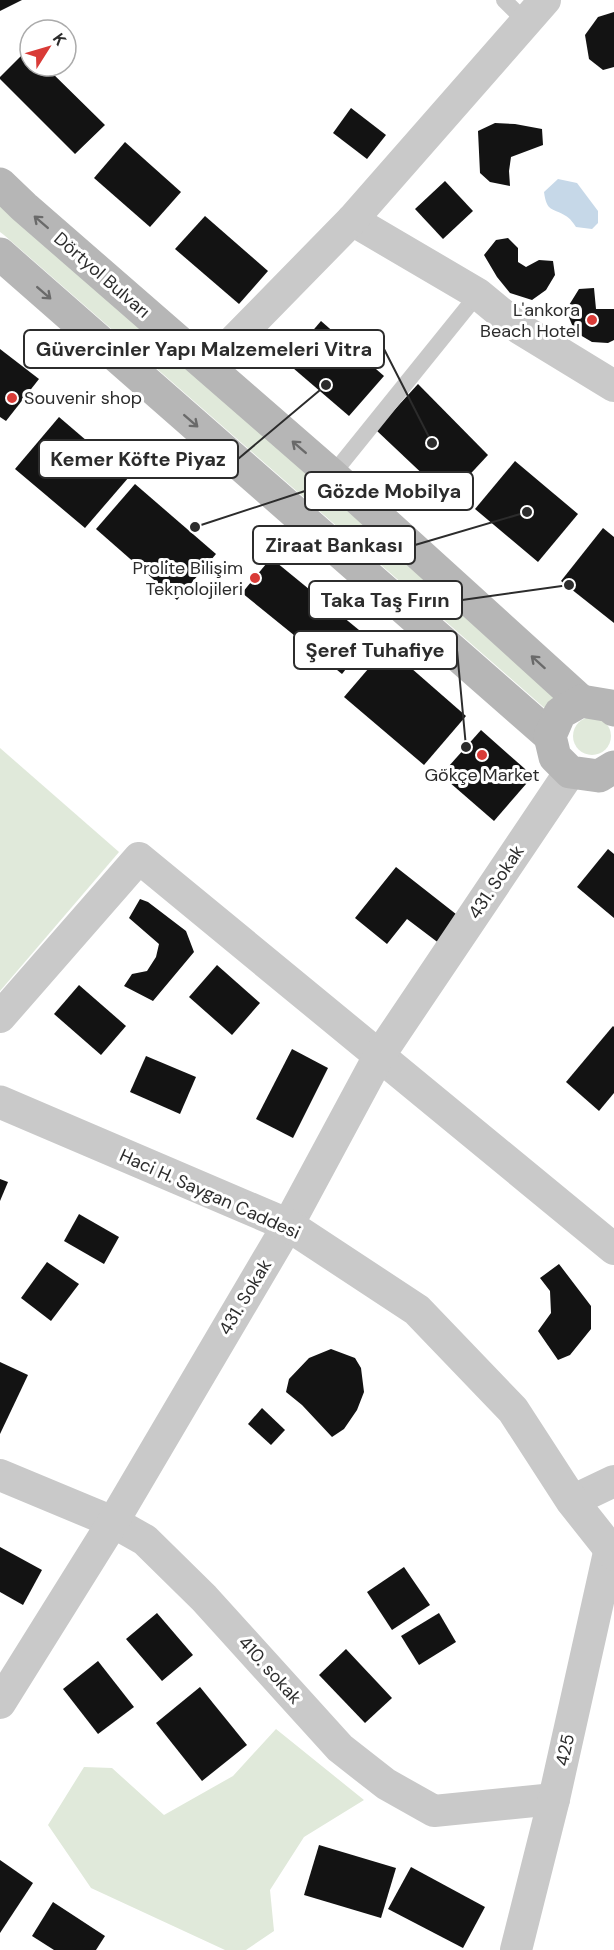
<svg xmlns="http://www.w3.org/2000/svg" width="614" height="1950" viewBox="0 0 614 1950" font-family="'DM Sans',sans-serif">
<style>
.green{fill:#e0e9da}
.water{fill:#c6d8e8}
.building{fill:#131313}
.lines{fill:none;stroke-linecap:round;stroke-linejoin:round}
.service{stroke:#c9c9c9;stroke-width:16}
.minor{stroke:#c9c9c9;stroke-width:32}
.tertiary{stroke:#c9c9c9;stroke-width:33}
.secondary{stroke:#b6b6b6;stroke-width:33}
.oneway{stroke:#6a6a6a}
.poi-dot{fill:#d93b37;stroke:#fff;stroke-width:2}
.labels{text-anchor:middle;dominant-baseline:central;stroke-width:6;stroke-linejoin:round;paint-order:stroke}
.street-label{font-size:18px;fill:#2c2c2c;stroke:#fff}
.poi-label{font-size:18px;fill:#2c2c2c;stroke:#fff;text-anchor:end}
.leader{fill:none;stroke:#2c2c2c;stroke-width:2}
.callout-dot{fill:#2c2c2c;stroke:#fff;stroke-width:2}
.callout{fill:#fff;stroke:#2c2c2c;stroke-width:2}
.callout-label{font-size:20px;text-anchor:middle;font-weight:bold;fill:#2c2c2c}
</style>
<rect width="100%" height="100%" fill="#fff"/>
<g class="green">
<path d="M0,204L564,693L549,712L4,235L0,232Z"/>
<circle cx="592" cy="736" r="19"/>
<path d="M0,748L119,852L0,991Z"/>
<path d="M276,1729L364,1800L304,1837L270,1890L274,1931L246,1950H225L91,1888L48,1825L84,1767L112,1768L164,1815L233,1776Z"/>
</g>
<path class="water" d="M558,179L577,183L598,211V223L592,229L576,227C574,224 570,218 566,216C552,207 547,213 544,192Z"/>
<g class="building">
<path d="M0,0H22L0,11Z"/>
<path d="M614,12V67L603,70L589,59L585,35L598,17Z"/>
<path d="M28,49L30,51V66H45L105,125L75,154L0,79V77Z"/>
<path d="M351,108L386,135L367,159L333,133Z"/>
<path d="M495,123L515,124L542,129L543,145L511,157L509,171L510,186L490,182L480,173L478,131Z"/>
<path d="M125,142L181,192L150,227L94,178Z"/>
<path d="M445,181L473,211L443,239L415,209Z"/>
<path d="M205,216L268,271L239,304L175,249Z"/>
<path d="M508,238L518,248V262L526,267L539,260L553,261L555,275L546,290L532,300L510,293L497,277L484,255L496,240Z"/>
<path d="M594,288L596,309H614V340L608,343L592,342L575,332L566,310L579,289Z"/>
<path d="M321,321L384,376L349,416L286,362Z"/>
<path d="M0,349L39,379L6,421L0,417Z"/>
<path d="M418,384L488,455L448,498L376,430Z"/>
<path d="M59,417L129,477L85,528L15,469Z"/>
<path d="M515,461L578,514L538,562L475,509Z"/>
<path d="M135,484L216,554L177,600L96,529Z"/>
<path d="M603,528L614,537V623L561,581Z"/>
<path d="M271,558L370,639L342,674L242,593Z"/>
<path d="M387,647L466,716L424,765L344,697Z"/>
<path d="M481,730L533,776L494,821L441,775Z"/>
<path d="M608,849L614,854V918L577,887Z"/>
<path d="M396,867L461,918L440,944L407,919L387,944L355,918Z"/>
<path d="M140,899L148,902L186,931L194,952L153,1001L124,986L132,974L147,971L156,957L159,944L129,918Z"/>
<path d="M217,965L260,1003L232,1035L189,997Z"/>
<path d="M79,985L126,1026L101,1055L54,1014Z"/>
<path d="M613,1026L614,1027V1093L599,1111L566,1082Z"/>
<path d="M292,1049L328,1068L293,1138L256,1119Z"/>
<path d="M146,1056L196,1077L180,1114L130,1092Z"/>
<path d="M0,1179L8,1182L0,1201Z"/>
<path d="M79,1214L119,1237L104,1264L64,1241Z"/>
<path d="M47,1262L79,1284L51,1321L21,1298Z"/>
<path d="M559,1264L591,1306V1329L570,1355L558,1360L538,1331L551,1313L550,1291L540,1278Z"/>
<path d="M331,1349L355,1358L361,1368L364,1392L357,1410L344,1429L332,1437L302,1405L286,1392L289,1379L309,1358Z"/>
<path d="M0,1362L28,1375L0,1434Z"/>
<path d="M262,1408L285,1430L271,1445L248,1424Z"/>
<path d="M0,1547L42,1570L23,1605L0,1592Z"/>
<path d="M404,1567L430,1605L392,1630L367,1592Z"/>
<path d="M157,1613L193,1655L162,1681L126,1639Z"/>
<path d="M439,1613L456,1642L419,1665L401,1636Z"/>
<path d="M346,1649L392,1698L365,1723L319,1675Z"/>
<path d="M98,1661L134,1707L98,1734L63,1689Z"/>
<path d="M200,1687L247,1745L202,1781L156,1723Z"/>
<path d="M319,1845L396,1868L381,1918L304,1895Z"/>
<path d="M0,1860L33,1883L0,1933Z"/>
<path d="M411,1867L485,1907L463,1948L388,1909Z"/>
<path d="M53,1902L105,1936L96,1950H54L32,1936Z"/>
</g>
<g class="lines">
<g class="service">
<path d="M504,0L526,22"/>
<path d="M332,475L478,294"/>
</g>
<g class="minor">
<path d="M352,220L478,294L519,328L614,386"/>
<path d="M208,367L352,220L545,0"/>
<path d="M0,1017L139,858L614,1249"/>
<path d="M0,1475L113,1522L145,1540L204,1598L340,1748L386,1784L434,1811L554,1799"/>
<path d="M572,1501L614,1481"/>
<path d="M0,1703L113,1522L288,1225L379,1056L570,772"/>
<path d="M516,1950L554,1799L610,1548"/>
</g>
<path class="tertiary" d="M0,1102L288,1225L417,1310L513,1410L572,1501L614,1554"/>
<g class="secondary">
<path d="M0,184L24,207L332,475L581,701"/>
<path d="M0,254L550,736"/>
<path d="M614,710L611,706L581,701L560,713L550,736L555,757L570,772L599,776L614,767"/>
</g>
</g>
<defs><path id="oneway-shaft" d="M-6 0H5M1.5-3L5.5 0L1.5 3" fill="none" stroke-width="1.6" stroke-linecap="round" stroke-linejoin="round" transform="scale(1.5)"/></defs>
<g class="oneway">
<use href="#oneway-shaft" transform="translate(41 222) rotate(-139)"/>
<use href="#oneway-shaft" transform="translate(44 293) rotate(41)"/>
<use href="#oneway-shaft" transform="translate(191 421) rotate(41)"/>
<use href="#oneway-shaft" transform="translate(299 447) rotate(-139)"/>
<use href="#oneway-shaft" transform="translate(538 662) rotate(-138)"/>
</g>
<g class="poi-dot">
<circle cx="592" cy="320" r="6"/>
<circle cx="12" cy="398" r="6"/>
<circle cx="255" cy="578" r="6"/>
<circle cx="482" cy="755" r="6"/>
</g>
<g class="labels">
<g class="street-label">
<text transform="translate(102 275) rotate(41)">Dörtyol Bulvarı</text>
<text transform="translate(496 882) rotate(-56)">431. Sokak</text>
<text transform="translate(210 1194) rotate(24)">Haci H. Saygan Caddesi</text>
<text transform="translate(245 1297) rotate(-59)">431. Sokak</text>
<text transform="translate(270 1670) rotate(48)">410. sokak</text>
<text transform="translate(565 1750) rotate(-78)">425</text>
</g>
<g class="poi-label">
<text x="580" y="310">L'ankora<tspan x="580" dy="21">Beach Hotel</tspan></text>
<text x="24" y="398" text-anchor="start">Souvenir shop</text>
<text x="243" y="568">Prolite Bilişim<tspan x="243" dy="21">Teknolojileri</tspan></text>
<text x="482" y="775" text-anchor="middle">Gökçe Market</text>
</g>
</g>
<path class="leader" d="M432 443L384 349M326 385L238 459M195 527L305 491M527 512L415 545M569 585L462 600M466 747L457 650"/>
<g class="callout-dot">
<circle cx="432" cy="443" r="6"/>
<circle cx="326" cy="385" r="6"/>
<circle cx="195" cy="527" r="6"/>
<circle cx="527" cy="512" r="6"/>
<circle cx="569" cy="585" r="6"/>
<circle cx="466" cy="747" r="6"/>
</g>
<g class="callout">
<rect x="24" y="330" width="360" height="38" rx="6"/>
<rect x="39" y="440" width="199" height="38" rx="6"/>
<rect x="305" y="472" width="168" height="38" rx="6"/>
<rect x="253" y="526" width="162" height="38" rx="6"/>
<rect x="309" y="581" width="153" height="38" rx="6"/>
<rect x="294" y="631" width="163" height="38" rx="6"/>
</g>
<g class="callout-label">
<text x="204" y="356">Güvercinler Yapı Malzemeleri Vitra</text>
<text x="138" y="466">Kemer Köfte Piyaz</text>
<text x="389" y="498">Gözde Mobilya</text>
<text x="334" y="552">Ziraat Bankası</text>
<text x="385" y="607">Taka Taş Fırın</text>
<text x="375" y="657">Şeref Tuhafiye</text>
</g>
<g transform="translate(48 48) rotate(53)"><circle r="28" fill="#ffffff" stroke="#ababab" stroke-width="1.5"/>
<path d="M0-4.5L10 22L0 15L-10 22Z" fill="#d93b37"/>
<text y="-9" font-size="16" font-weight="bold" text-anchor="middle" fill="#2c2c2c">K</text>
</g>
</svg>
